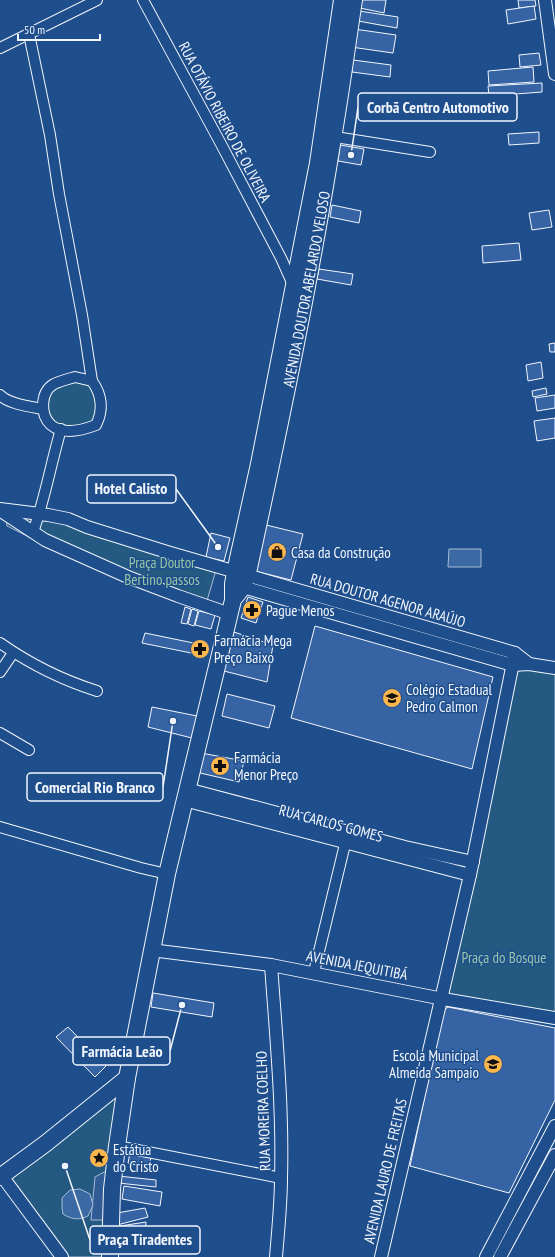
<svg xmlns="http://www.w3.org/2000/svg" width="555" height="1257" viewBox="0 0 555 1257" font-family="'PT Sans Narrow',sans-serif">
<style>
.green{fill:#245a82;stroke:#a8bbd7}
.parking{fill:#305b95;stroke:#a8bbd7}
.water{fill:#3b69a3;stroke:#a8bbd7}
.building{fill:#3563a3;stroke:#f2f6ff}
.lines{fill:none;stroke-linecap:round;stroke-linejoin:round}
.minor-casing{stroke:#f2f6ff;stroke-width:12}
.tertiary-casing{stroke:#f2f6ff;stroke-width:14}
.primary-casing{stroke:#f2f6ff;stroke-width:18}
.minor{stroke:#1f4e8c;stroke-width:10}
.tertiary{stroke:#1f4e8c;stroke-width:12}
.primary{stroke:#1f4e8c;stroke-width:16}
.labels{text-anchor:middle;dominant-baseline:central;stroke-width:3;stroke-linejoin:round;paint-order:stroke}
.street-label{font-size:15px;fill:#f2f6ff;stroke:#1f4e8c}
.poi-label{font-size:15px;fill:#f2f6ff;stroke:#1f4e8c;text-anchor:start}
.park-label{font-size:15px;fill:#97c8a6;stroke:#1f4e8c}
.leader{fill:none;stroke:#f2f6ff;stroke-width:1.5}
.callout-dot{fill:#f2f6ff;stroke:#1f4e8c;stroke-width:1.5}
.callout{fill:#1f4e8c;stroke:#f2f6ff;stroke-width:1.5}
.callout-label{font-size:16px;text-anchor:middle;font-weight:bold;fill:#f2f6ff}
</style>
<rect width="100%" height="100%" fill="#1f4e8c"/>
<g class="green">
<path d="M75,377L92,384L101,399L97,423L79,430L49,422L46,399L53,384Z"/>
<path d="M5,510L48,515L216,570L206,604L37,541L7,526Z"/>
<path d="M513,665L555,668V1018L443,999Z"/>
<path d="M127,1078L110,1257H62L2,1176Z"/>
</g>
<path class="parking" d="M110,1169L107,1220H91L95,1177Z"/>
<g class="water">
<path d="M449,549H481V567H448Z"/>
<path d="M80,1189L90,1194L93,1205L88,1216C80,1220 72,1220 63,1214L62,1208V1198L70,1190Z"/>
</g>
<g class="building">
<path d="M361,0H386L384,13L360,8Z"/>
<path d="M518,0H535L536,6L519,8Z"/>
<path d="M534,6L536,19L508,24L506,10Z"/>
<path d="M359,11L398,17L397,28L358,21Z"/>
<path d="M354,29L396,35L393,53L351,47Z"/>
<path d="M539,53L541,65L520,67L519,55Z"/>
<path d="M353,60L391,65L390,77L352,72Z"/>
<path d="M533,67L534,82L489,85L488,71Z"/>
<path d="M542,83V92L489,96L488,86Z"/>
<path d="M539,132V143L509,145L508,134Z"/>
<path d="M340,145L364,149L361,165L338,161Z"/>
<path d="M332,205L361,211L359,223L330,217Z"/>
<path d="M549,210L552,227L532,230L529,213Z"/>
<path d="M519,243L521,260L483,263L482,246Z"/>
<path d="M319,269L353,274L351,285L317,279Z"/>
<path d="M555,343V352H550L549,344Z"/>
<path d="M541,362L543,378L528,381L526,365Z"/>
<path d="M546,388L547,394L533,397L532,391Z"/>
<path d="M555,395V408L537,411L535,398Z"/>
<path d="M555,418V438L537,441L534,421Z"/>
<path d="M262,524L303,534L291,580L251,570Z"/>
<path d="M211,533L230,538L224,561L206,557Z"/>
<path d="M248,597L263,602L256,623L241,618Z"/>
<path d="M185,607L191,609L187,624L181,623Z"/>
<path d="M192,609L198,611L194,626L188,624Z"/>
<path d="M199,611L215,615L211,629L195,625Z"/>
<path d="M315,626L493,677L472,769L291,718Z"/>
<path d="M234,632L273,645L267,682L224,671Z"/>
<path d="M145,633L208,646L206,656L142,643Z"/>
<path d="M227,694L275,706L269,728L222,716Z"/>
<path d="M152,707L197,716L192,738L148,727Z"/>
<path d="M201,753L244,761L239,782L196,772Z"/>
<path d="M153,993L214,1003L212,1017L151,1007Z"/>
<path d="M448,1007L555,1028V1100L509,1193L410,1166L443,1011Z"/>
<path d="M68,1027L106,1066L95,1077L56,1037Z"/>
<path d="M130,1153L151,1157L149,1168L128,1163Z"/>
<path d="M118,1176L156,1180V1187L118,1183Z"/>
<path d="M124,1186L162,1192L160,1206L122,1199Z"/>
<path d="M145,1208L148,1217L117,1225V1213Z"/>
<path d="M146,1222L145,1241L136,1242L135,1249L116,1252L120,1226Z"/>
</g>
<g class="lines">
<g class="minor-casing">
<g id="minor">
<path d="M143,0L221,144L281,258L294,287"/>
<path d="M29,34L50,135L59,194L82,315L92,381"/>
<path d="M0,48L97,0"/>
<path d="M329,136L430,152"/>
<path d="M75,377L92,381C102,395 104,409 96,425C83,430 63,435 51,425C40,415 40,392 54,384C60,381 68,379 75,377Z"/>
<path d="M0,395C8,404 32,407 43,409"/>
<path d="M33,532C45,499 51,463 61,429"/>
<path d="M0,643C30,664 62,680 97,691"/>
<path d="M0,672L13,653"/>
<path d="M0,733L29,750"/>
<path d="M0,827L141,868L167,874"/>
<path d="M314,972L347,836"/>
<path d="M117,1146L281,1178"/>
</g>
</g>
<g class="tertiary-casing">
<g id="tertiary">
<path d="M545,0L555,74"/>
<path d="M0,509L48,515L68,519L87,527L167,552L515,653L529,664"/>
<path d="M1,511L45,540L128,577L178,596L230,614"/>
<path d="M236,585L513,665L529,664L555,668"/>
<path d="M187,789L405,847L473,862"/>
<path d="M184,800L470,875"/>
<path d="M151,950L271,965L443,999L555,1018"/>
<path d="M271,965C276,1035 283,1107 281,1178C281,1204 278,1231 276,1257"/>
<path d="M2,1176L62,1257"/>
<path d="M381,1257L470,875L515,653"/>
<path d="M486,1257L555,1126"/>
<path d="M500,1257L555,1155"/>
</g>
</g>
<g class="primary-casing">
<g id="primary">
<path id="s1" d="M236,596L243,587L249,568C280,425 310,282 333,138C341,92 347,46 354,0"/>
<path d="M0,1177L45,1144L127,1078"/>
<path d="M110,1257L112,1189L117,1146L127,1078L167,874L233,600V584L235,572L259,464L318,163L342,0"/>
</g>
</g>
<use href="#minor" class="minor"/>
<use href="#tertiary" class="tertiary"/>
<use href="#primary" class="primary"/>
</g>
<defs>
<g id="shop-disc" transform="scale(1)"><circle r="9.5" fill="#ffb74d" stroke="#1f4e8c"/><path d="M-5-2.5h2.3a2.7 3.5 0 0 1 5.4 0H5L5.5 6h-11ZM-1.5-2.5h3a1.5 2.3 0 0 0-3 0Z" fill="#111"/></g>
<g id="pharmacy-disc" transform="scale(1)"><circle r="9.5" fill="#ffb74d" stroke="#1f4e8c"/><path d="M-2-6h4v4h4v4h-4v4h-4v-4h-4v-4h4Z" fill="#111"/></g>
<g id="school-disc" transform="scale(1)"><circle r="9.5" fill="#ffb74d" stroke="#1f4e8c"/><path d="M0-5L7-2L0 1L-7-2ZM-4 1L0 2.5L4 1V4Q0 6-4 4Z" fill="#111"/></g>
<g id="sight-disc" transform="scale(1)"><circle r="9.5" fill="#ffb74d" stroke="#1f4e8c"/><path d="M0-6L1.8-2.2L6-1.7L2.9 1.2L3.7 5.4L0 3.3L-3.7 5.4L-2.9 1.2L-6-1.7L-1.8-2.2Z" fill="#111"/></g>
</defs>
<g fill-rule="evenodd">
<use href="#shop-disc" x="277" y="552"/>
<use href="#pharmacy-disc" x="252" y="610"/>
<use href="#pharmacy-disc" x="200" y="649"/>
<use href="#school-disc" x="392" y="698"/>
<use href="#pharmacy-disc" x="220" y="766"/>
<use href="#school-disc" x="493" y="1064"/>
<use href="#sight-disc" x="99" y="1158"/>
</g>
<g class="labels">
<g class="street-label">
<text transform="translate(225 122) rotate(62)">RUA OTÁVIO RIBEIRO DE OLIVEIRA</text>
<text stroke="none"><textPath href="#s1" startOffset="316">AVENIDA DOUTOR ABELARDO VELOSO</textPath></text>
<text transform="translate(388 600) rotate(16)">RUA DOUTOR AGENOR ARAÚJO</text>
<text transform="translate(331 823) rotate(15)">RUA CARLOS GOMES</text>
<text transform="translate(357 965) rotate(11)">AVENIDA JEQUITIBÁ</text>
<text transform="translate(263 1111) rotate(-92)">RUA MOREIRA COELHO</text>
<text transform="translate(385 1171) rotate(-77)">AVENIDA LAURO DE FREITAS</text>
</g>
<g class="poi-label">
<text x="291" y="552">Casa da Construção</text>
<text x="266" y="610">Pague Menos</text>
<text x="214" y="640">Farmácia Mega<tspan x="214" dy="17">Preço Baixo</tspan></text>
<text x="406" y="689">Colégio Estadual<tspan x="406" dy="17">Pedro Calmon</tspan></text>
<text x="234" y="757">Farmácia<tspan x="234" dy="17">Menor Preço</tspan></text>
<text x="479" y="1055" text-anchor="end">Escola Municipal<tspan x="479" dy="17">Almeida Sampaio</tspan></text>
<text x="113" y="1149">Estátua<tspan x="113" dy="17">do Cristo</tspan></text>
</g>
<g class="park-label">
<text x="162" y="562">Praça Doutor<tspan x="162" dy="17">Bertino passos</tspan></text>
<text x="504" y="957">Praça do Bosque</text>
</g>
</g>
<path class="leader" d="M351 155L358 107M218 547L176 489M173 721L163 787M182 1005L170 1051M65 1166L90 1240"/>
<g class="callout-dot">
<circle cx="351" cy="155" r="4"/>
<circle cx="218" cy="547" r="4"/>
<circle cx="173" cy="721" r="4"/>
<circle cx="182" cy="1005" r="4"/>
<circle cx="65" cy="1166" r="4"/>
</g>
<g class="callout">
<rect x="358" y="93" width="159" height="28" rx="4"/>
<rect x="87" y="475" width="89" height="28" rx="4"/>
<rect x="27" y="773" width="136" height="28" rx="4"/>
<rect x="73" y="1037" width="97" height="28" rx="4"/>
<rect x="90" y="1226" width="110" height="28" rx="4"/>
</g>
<g class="callout-label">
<text x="438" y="113">Corbã Centro Automotivo</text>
<text x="131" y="494">Hotel Calisto</text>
<text x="95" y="793">Comercial Rio Branco</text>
<text x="122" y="1057">Farmácia Leão</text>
<text x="145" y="1245">Praça Tiradentes</text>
</g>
<path d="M18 34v6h82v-6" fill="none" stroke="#f2f6ff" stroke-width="2"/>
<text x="24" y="34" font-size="12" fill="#f2f6ff" stroke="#1f4e8c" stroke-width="3" paint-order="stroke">50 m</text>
</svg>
